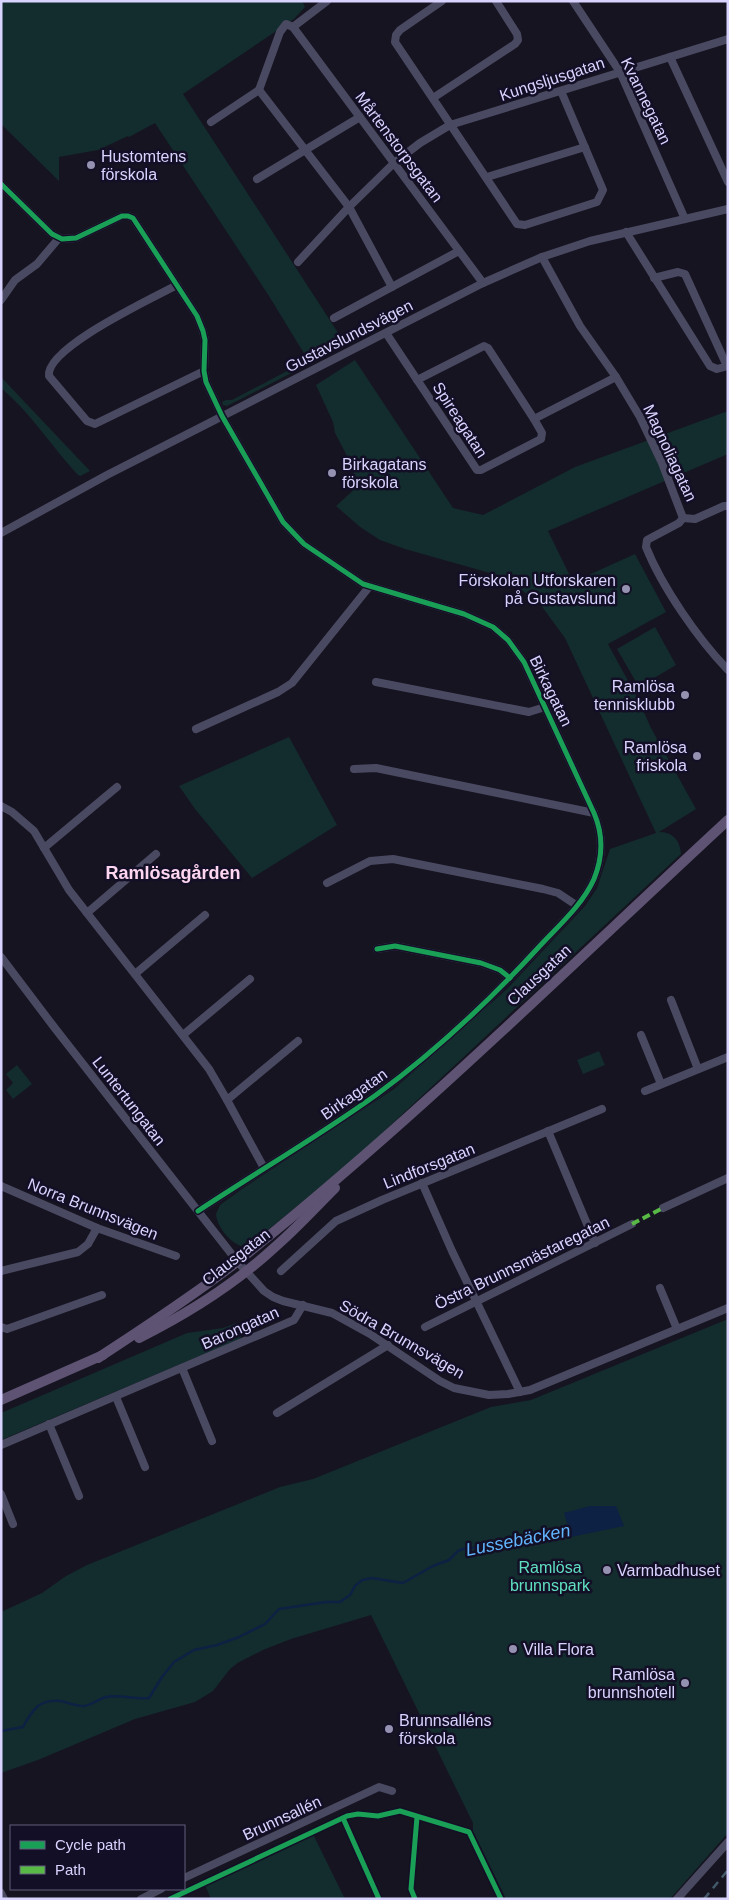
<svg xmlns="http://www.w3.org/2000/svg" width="729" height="1900" viewBox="0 0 729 1900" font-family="Helvetica,sans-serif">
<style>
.green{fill:#132c2d}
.water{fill:#0d2144}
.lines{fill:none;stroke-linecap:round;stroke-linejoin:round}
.stream{stroke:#0d2144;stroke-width:2.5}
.minor{stroke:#4a4962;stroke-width:8}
.major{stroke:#5e5373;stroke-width:10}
.rail{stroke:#43596b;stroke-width:2.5;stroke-dasharray:8 6;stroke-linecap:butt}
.quiet{stroke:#58b947;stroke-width:4;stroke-dasharray:8 4;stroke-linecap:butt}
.cycleway-casing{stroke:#130f26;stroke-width:8}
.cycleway{stroke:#1a9f57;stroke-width:5}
.poi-dot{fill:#9591b1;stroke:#130f26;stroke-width:2}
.labels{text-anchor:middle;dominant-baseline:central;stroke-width:5;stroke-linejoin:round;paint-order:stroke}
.street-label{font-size:16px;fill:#d9d4ff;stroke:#130f26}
.poi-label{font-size:16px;fill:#d9d4ff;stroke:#130f26;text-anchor:start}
.park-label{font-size:16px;fill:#5fe0c0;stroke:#130f26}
.neighbourhood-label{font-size:18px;font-weight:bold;fill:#ffd6f0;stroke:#130f26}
.water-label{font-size:18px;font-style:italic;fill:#62b6ff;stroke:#130f26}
</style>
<rect width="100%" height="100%" fill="#161421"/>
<g class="green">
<path d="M1,1H302L305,7L294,19L183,94L346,345L227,406L223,405L222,402L226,400H232L308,360L269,296L155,123L129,137L128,136L98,150L59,157V181L1,124Z"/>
<path d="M355,360L453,508L483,515L575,467L728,411V454L548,531L573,582L635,554L666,612L608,644L639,701L651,728L696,809L659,832C673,832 680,840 681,854L378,1137L334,1176L247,1247C233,1247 217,1228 216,1214L220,1205L242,1189L394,1089L507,989L585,906L597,888L610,849L656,833L565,638L540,604L519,588L497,575L405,549L380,540L360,527L336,506L358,486L346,454L335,433L333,422L316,385Z"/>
<path d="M1,377L90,471L80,476L77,474C51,446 31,413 1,388Z"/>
<path d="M655,627L676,665L639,687L617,649Z"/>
<path d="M289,737L337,825L252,878L195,809L179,786Z"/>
<path d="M599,1051L605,1065L583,1074L577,1060Z"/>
<path d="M17,1065L32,1084L13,1099L6,1090L13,1083L6,1074Z"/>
<path d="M728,1319V1833L670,1899H506L473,1831V1823L371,1615L291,1639L263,1650L239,1662L230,1669L213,1691L195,1702L135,1719L38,1760L1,1773V1612L42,1593L66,1576L87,1565L280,1487L313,1479L491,1407L531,1400Z"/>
<path d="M236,1323L241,1336L240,1339L1,1440V1413L187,1333L223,1328Z"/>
<path d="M312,1832L344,1897L343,1899H211L204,1883Z"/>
</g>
<path class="water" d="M590,1506H616L624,1526L571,1537L564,1513Z"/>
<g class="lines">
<path class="stream" d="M1,1731L23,1727C33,1709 39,1699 61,1701C69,1703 76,1706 84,1706C92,1705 99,1699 106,1697C121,1694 134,1700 149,1698L162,1677L174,1662L194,1650L217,1645L239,1637L265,1624L279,1609L326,1602H340L350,1595L355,1586L362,1580L372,1578L403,1583L433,1566L449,1560L458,1551L463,1549L488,1546L508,1538L520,1537L530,1540L571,1531"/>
<g class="minor">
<path d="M442,1L400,30L396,35L395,42L517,224L525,225L597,202L603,190L561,91"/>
<path d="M573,1L620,72L685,219"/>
<path d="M293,27L327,1"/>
<path d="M670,57L728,182"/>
<path d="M259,90L349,207L392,287"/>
<path d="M433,98L515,44L518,40L517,34L496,1"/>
<path d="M211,122L259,90L280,32L286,24L293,27L483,283"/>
<path d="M487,177L585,147"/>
<path d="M257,179L360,117"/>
<path d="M1,184L52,234L62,239L76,238L122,216H128L133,218L197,316L203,331L205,340L204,371L206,382L222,416L283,522L304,544L363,584L464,614L493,627L508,640L524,662L594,813C603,834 603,857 594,879C582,906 556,928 537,949C490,1000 432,1054 376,1095C319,1136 257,1172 198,1211"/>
<path d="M626,232L710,366L717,369L728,366"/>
<path d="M542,257L580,326L616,377L640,417L662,463L683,518L679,523L647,540L646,547C662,587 698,639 728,670"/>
<path d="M298,262L349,207L394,163L420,143L450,125L728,39"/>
<path d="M654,278L678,272L685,274L727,366"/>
<path d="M177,285C153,298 45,348 49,376L87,421L95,424L204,371"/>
<path d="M1,300L15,280L37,264L59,238"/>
<path d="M334,318L459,251"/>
<path d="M386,333L477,470H481L541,439L542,433L534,419L616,377"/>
<path d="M417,380L484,346L488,348L534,419"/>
<path d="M683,518L695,519L724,506H728"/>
<path d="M1,533L107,475L483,283L542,257L590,241L728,209"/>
<path d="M376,682L529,712L545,707"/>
<path d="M196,729L278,692L292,683L369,587"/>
<path d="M354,769L376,768L594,813"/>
<path d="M1,806L12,812L34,831L69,890L209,1069L227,1100L264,1168"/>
<path d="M44,848L117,787"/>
<path d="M327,883L370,861L393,859L543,889L558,893L576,905"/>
<path d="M87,913L156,854"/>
<path d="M377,949L395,946L481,963L500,970L510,978"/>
<path d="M1,957L54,1027L237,1261L264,1291L273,1297L283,1301L332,1313L370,1334L440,1381L454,1388L489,1395L508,1394L530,1390L728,1308"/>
<path d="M135,974L205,915"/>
<path d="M671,1000L698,1069"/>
<path d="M183,1035L250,979"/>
<path d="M641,1035L661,1084"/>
<path d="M645,1091L728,1057"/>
<path d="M227,1100L298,1041"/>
<path d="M548,1131L595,1243"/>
<path d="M422,1183L452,1251L520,1392"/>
<path d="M1,1186L97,1228L176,1256"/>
<path d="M663,1208L728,1178"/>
<path d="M1,1271L78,1252L88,1244L97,1228"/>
<path d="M281,1271L336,1221L382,1200L602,1109"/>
<path d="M660,1288L677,1329"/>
<path d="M1,1327L7,1329L102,1295"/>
<path d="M425,1327L632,1224"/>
<path d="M182,1368L212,1441"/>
<path d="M116,1397L145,1467"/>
<path d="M277,1413L388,1345"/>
<path d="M49,1424L79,1496"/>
<path d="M1,1445L294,1320L303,1305"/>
<path d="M1,1494L13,1524"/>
<path d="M184,1878L379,1787L392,1791"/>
<path d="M1,1893L4,1899"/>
<path d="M141,1899L161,1889"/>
<path d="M677,1899L728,1842"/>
</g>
<g class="major">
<path d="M139,1338C187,1314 235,1284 275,1247C296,1229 315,1208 335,1188"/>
<path d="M98,1358C145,1327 193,1296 238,1261C410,1124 567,969 728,820"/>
<path d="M1,1400L103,1355"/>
</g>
<path class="rail" d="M704,1899L728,1870"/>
<path class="quiet" d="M632,1224L663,1208"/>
<g class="cycleway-casing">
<g id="cycleway">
<path d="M1,184L52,234L62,239L76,238L122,216H128L133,218L197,316L203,331L205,340L204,371L206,382L222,416L283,522L304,544L363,584L464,614L493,627L508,640L524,662L594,813C603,834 603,857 594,879C582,906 556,928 537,949C490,1000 432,1054 376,1095C319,1136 257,1172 198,1211"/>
<path d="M377,949L395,946L481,963L500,970L510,978"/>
<path d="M343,1818L379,1899"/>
<path d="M170,1899L347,1816L358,1814L378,1816L400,1811L469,1832L501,1899"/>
<path d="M415,1899L411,1889L417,1817"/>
</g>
</g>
<use href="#cycleway" class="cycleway"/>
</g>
<g class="poi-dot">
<circle cx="91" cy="165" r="5"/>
<circle cx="332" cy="473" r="5"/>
<circle cx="626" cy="589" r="5"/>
<circle cx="685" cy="695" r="5"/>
<circle cx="697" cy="756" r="5"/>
<circle cx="607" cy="1570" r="5"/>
<circle cx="513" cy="1649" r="5"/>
<circle cx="685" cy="1683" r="5"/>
<circle cx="389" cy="1729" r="5"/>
</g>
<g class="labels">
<g class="street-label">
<text transform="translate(552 79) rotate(-18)">Kungsljusgatan</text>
<text transform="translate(646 101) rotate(64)">Kvannegatan</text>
<text transform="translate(399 147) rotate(53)">Mårtenstorpsgatan</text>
<text transform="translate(349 336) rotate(-27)">Gustavslundsvägen</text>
<text transform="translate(460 420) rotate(57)">Spireagatan</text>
<text transform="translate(670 453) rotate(65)">Magnoliagatan</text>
<text transform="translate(551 691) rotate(64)">Birkagatan</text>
<text transform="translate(539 975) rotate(-43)">Clausgatan</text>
<text transform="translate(354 1094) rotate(-35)">Birkagatan</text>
<text transform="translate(129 1101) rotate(52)">Luntertungatan</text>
<text transform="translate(429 1166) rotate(-22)">Lindforsgatan</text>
<text transform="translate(93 1209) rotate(22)">Norra Brunnsvägen</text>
<text transform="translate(236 1257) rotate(-38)">Clausgatan</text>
<text transform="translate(522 1263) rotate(-26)">Östra Brunnsmästaregatan</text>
<text transform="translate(240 1328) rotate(-24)">Barongatan</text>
<text transform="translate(402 1339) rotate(30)">Södra Brunnsvägen</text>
<text transform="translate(282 1818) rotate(-25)">Brunnsallén</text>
</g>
<g class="poi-label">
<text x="101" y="156">Hustomtens<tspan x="101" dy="18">förskola</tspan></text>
<text x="342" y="464">Birkagatans<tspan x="342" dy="18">förskola</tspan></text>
<text x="616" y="580" text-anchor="end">Förskolan Utforskaren<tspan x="616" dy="18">på Gustavslund</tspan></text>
<text x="675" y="686" text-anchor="end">Ramlösa<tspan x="675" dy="18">tennisklubb</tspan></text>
<text x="687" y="747" text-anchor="end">Ramlösa<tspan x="687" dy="18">friskola</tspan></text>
<text x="617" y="1570">Varmbadhuset</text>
<text x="523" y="1649">Villa Flora</text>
<text x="675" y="1674" text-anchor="end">Ramlösa<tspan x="675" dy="18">brunnshotell</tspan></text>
<text x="399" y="1720">Brunnsalléns<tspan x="399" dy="18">förskola</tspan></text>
</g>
<g class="park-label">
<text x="550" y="1567">Ramlösa<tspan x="550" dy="18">brunnspark</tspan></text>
</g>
<g class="neighbourhood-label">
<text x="173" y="873">Ramlösagården</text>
</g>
<g class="water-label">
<text transform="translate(518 1540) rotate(-11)">Lussebäcken</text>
</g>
</g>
<rect width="729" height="1900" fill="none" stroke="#d9d4ff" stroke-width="5"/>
<rect x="10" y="1825" width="175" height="65" fill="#130f26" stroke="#625e7d"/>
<rect x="20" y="1841" width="25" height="8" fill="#1a9f57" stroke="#625e7d"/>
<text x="55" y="1850" font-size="15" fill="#d9d4ff">Cycle path</text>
<rect x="20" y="1866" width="25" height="8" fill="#58b947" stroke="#625e7d"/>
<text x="55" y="1875" font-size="15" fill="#d9d4ff">Path</text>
</svg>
